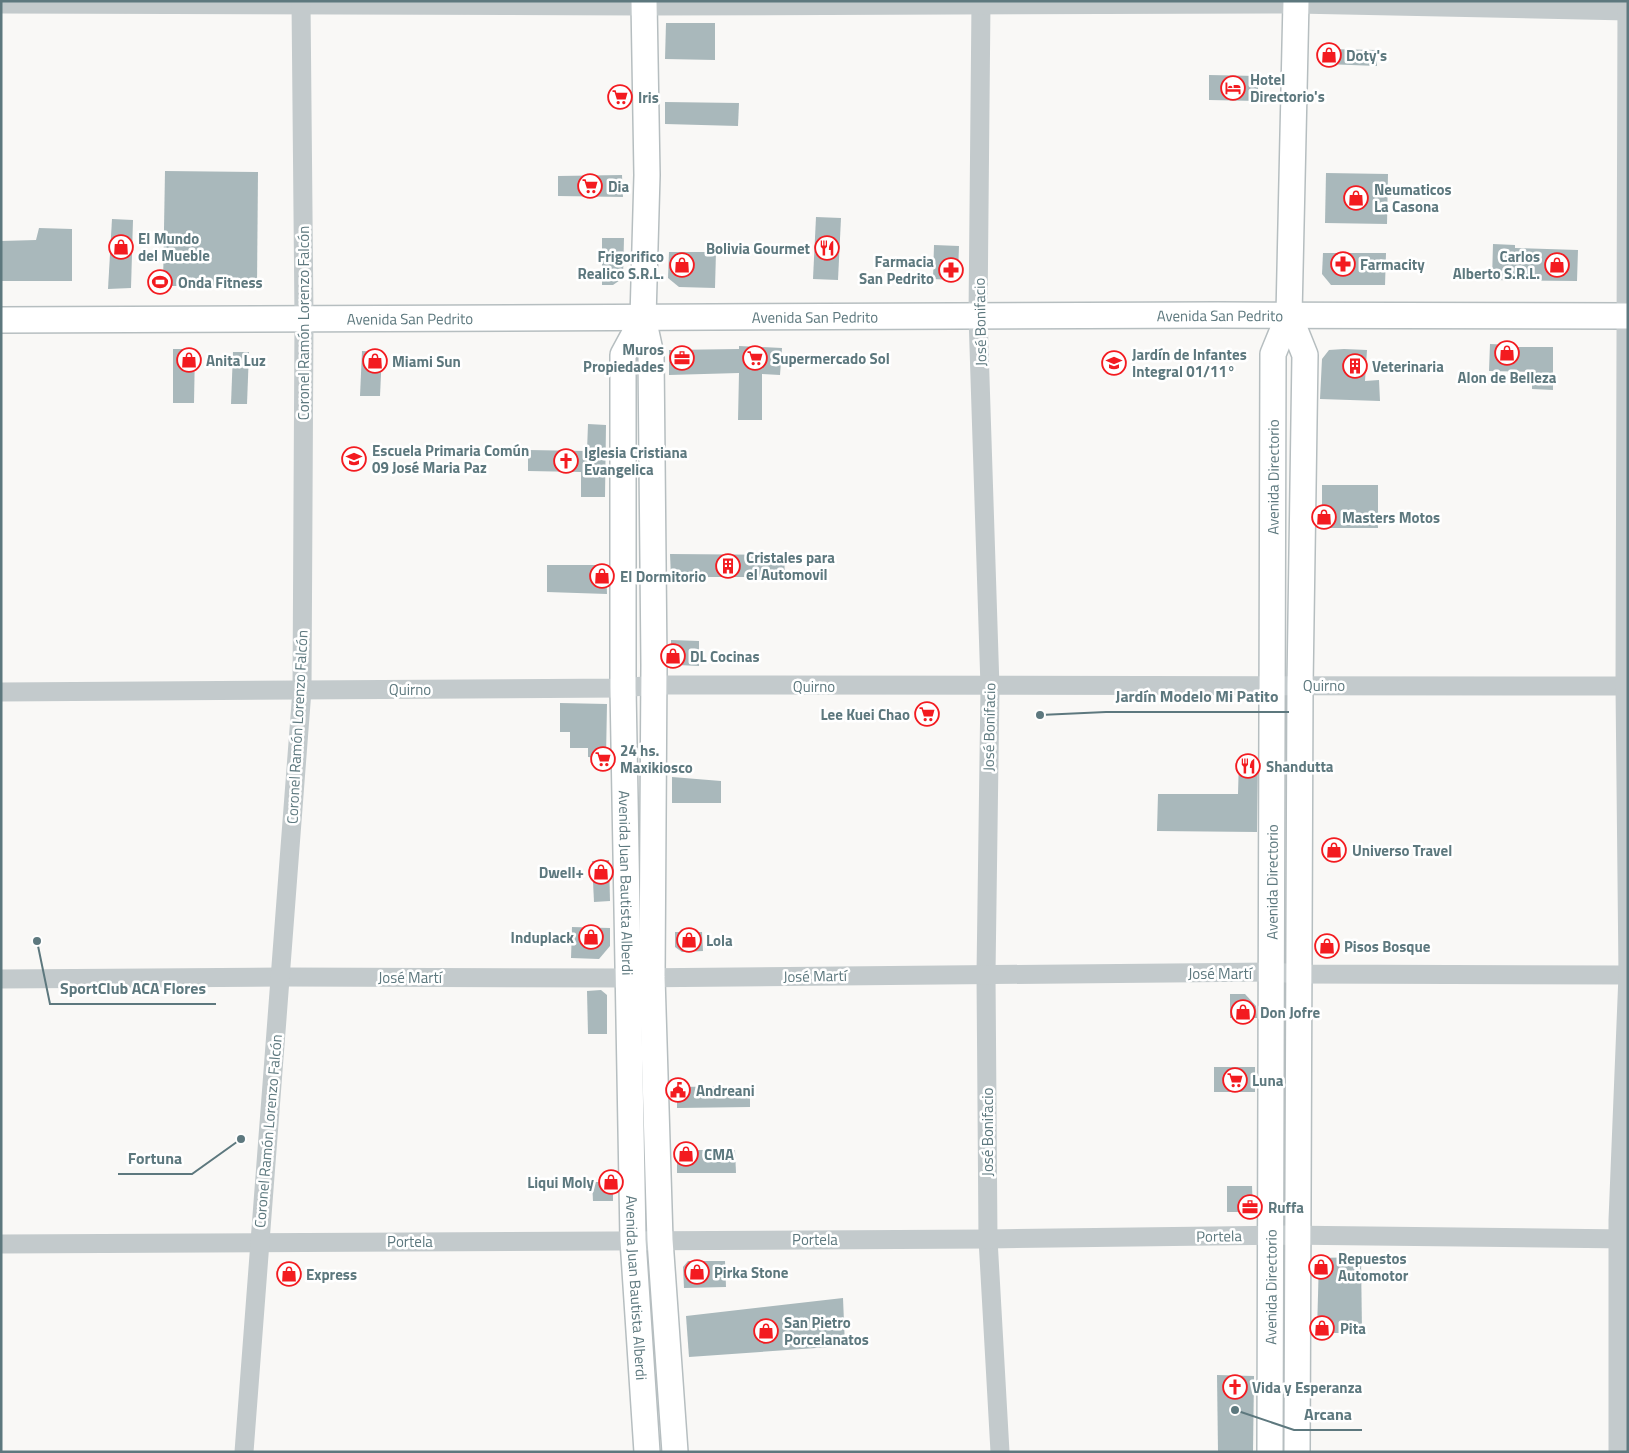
<svg xmlns="http://www.w3.org/2000/svg" width="1629" height="1453" viewBox="0 0 1629 1453" font-family="'Titillium Web',sans-serif">
<style>
.building{fill:#a9b8bb}
.lines{fill:none;stroke-linecap:round;stroke-linejoin:round}
.major-casing{stroke:#b6bec0;stroke-width:28}
.minor{stroke:#c3cacc;stroke-width:19}
.major{stroke:#fff;stroke-width:25}
.labels{text-anchor:middle;dominant-baseline:central;stroke-width:5;stroke-linejoin:round;paint-order:stroke}
.poi-label{font-size:15px;font-weight:bold;fill:#5d787e;stroke:#fff;text-anchor:start}
.street-label{font-size:15px;fill:#5d787e;stroke:#fff}
.leader{fill:none;stroke:#5d787e;stroke-width:2}
.callout-dot{fill:#5d787e;stroke:#fff;stroke-width:2}
.callout-label{font-size:16px;text-anchor:middle;font-weight:bold;fill:#5d787e;stroke:#fff;stroke-width:5;stroke-linejoin:round;paint-order:stroke}
</style>
<rect width="100%" height="100%" fill="#f9f8f6"/>
<g class="building">
<path d="M666,23H715V60L665,59Z"/>
<path d="M1325,49L1377,50V66L1325,64Z"/>
<path d="M1209,75L1258,76V101L1209,100Z"/>
<path d="M665,102L739,103L738,126L665,124Z"/>
<path d="M165,171L258,172L257,286H163Z"/>
<path d="M1326,173L1388,174L1387,224L1325,223Z"/>
<path d="M622,175L623,197L558,196V176Z"/>
<path d="M816,217L841,218L838,280L813,279Z"/>
<path d="M112,219L133,220L131,288L108,289Z"/>
<path d="M39,228L72,229V281H1V241L36,240Z"/>
<path d="M602,238H624L623,278L613,285H602Z"/>
<path d="M1493,244L1515,245V248L1578,250L1577,281L1492,280Z"/>
<path d="M934,245L959,246L958,274L952,280L933,279Z"/>
<path d="M669,252H716L715,288L679,287L668,278Z"/>
<path d="M1323,253H1386L1385,285H1331L1322,274Z"/>
<path d="M1490,344L1512,345V347H1553V390L1532,389V372L1489,371Z"/>
<path d="M739,346L782,348L780,375L762,374V420H738L739,373L669,375V350L739,349Z"/>
<path d="M173,349H195L194,403H173Z"/>
<path d="M1344,349L1367,350L1365,381L1379,380L1380,401L1320,399L1322,359L1329,350Z"/>
<path d="M362,351L382,352L380,396H360Z"/>
<path d="M233,352H249L247,404H231Z"/>
<path d="M588,424L606,425L605,497H581V472L528,471V450L587,451Z"/>
<rect x="1322" y="485" width="56" height="43"/>
<path d="M670,554L784,555L785,577H671Z"/>
<path d="M547,565H606L607,594L547,592Z"/>
<path d="M671,640L699,641V666L677,665L671,658Z"/>
<path d="M560,703L607,704L606,758L588,757V748H570V732H560Z"/>
<path d="M1239,759H1258L1257,832L1157,831L1158,794H1238Z"/>
<path d="M672,777L721,781V803H672Z"/>
<path d="M609,860L610,901L594,902L592,861Z"/>
<path d="M572,927L610,928V946L599,959L571,958Z"/>
<path d="M675,932H702L703,951L682,952L675,947Z"/>
<path d="M601,990L607,995V1034H588L587,991Z"/>
<path d="M1230,994H1245L1256,1006L1257,1018H1230Z"/>
<rect x="1214" y="1067" width="41" height="25"/>
<path d="M750,1086V1107L677,1108V1087Z"/>
<path d="M677,1150H735L736,1173H677Z"/>
<path d="M592,1182H613V1201H593Z"/>
<path d="M1227,1186H1252L1253,1212H1227Z"/>
<path d="M1361,1257L1362,1333H1317L1319,1258Z"/>
<path d="M688,1261H725L726,1287L684,1288L683,1267Z"/>
<path d="M843,1298L845,1346L689,1357L686,1316Z"/>
<path d="M1217,1375L1254,1376L1253,1452H1218Z"/>
</g>
<g class="lines">
<g class="major-casing">
<g id="major">
<path d="M644,1L647,175L643,318L651,355L654,665L652,977L660,1240L675,1452"/>
<path d="M1289,315L1305,355L1300,685L1297,1452"/>
<path id="s1" d="M643,318L623,355V688L633,1240L647,1452"/>
<path id="s2" d="M1,320L1218,315L1628,316"/>
<path id="s3" d="M1270,1452L1273,354L1289,315L1296,1"/>
</g>
</g>
<g class="minor">
<path d="M981,1L978,316L990,687L986,974L988,1239L1000,1452"/>
<path d="M1,4L644,6L1296,4L1628,11"/>
<path d="M1,692L623,688L654,685L1628,686"/>
<path d="M1,979L282,977L628,978L1273,972L1298,974L1628,975"/>
<path d="M1,1244L988,1239L1282,1235L1628,1239"/>
<path d="M244,1452L302,690L304,318L301,1"/>
<path d="M1618,1452V1220L1628,975L1625,686L1627,1"/>
</g>
<use href="#major" class="major"/>
</g>
<defs>
<g id="shop-ring" transform="scale(1.25)"><circle r="9.5" fill="#fff" stroke="#f31b20" stroke-width="1.5"/><path d="M-5-2.5h2.3a2.7 3.5 0 0 1 5.4 0H5L5.5 6h-11ZM-1.5-2.5h3a1.5 2.3 0 0 0-3 0Z" fill="#f31b20"/></g>
<g id="hotel-ring" transform="scale(1.25)"><circle r="9.5" fill="#fff" stroke="#f31b20" stroke-width="1.5"/><path d="M-6-4.5h1.5V1H6V5H4.5V3h-9V5H-6ZM-4 0a1.8 1.8 0 1 1 3.6 0ZM.5 0V-2.5h3Q6-2.5 6 0Z" fill="#f31b20"/></g>
<g id="supermarket-ring" transform="scale(1.25)"><circle r="9.5" fill="#fff" stroke="#f31b20" stroke-width="1.5"/><path d="M-6-5.5h2.5l.6 2H6L4.5 2H-2.5L-4.4-4H-6ZM-1.5 3.2a1.3 1.3 0 1 0 .1 0ZM3 3.2a1.3 1.3 0 1 0 .1 0Z" fill="#f31b20"/></g>
<g id="restaurant-ring" transform="scale(1.25)"><circle r="9.5" fill="#fff" stroke="#f31b20" stroke-width="1.5"/><path d="M-5-6h1v4h1v-4h1v4h1v-4h1v5L-1.5 .5V6h-2V.5L-5-1ZM5-6V6H3V1.5H1.5Q1.5-4 5-6Z" fill="#f31b20"/></g>
<g id="pharmacy-ring" transform="scale(1.25)"><circle r="9.5" fill="#fff" stroke="#f31b20" stroke-width="1.5"/><path d="M-2-6h4v4h4v4h-4v4h-4v-4h-4v-4h4Z" fill="#f31b20"/></g>
<g id="stadium-ring" transform="scale(1.25)"><circle r="9.5" fill="#fff" stroke="#f31b20" stroke-width="1.5"/><path d="M0-5a6.5 5 0 1 0 0 10a6.5 5 0 1 0 0-10ZM-3.5-1.8h7v3.6h-7Z" fill="#f31b20"/></g>
<g id="office-ring" transform="scale(1.25)"><circle r="9.5" fill="#fff" stroke="#f31b20" stroke-width="1.5"/><path d="M-6-3h4V-5.5h4V-3h4V5H-6ZM-1-4.5V-3h2v-1.5ZM-6 0V1H6V0Z" fill="#f31b20"/></g>
<g id="school-ring" transform="scale(1.25)"><circle r="9.5" fill="#fff" stroke="#f31b20" stroke-width="1.5"/><path d="M0-5L7-2L0 1L-7-2ZM-4 1L0 2.5L4 1V4Q0 6-4 4Z" fill="#f31b20"/></g>
<g id="building-ring" transform="scale(1.25)"><circle r="9.5" fill="#fff" stroke="#f31b20" stroke-width="1.5"/><path d="M-4-6H4V6H1V3H-1V6H-4ZM-2.5-4.3h1.7v1.8h-1.7ZM.8-4.3h1.7v1.8H.8ZM-2.5-1h1.7V.8h-1.7ZM.8-1h1.7V.8H.8Z" fill="#f31b20"/></g>
<g id="church-ring" transform="scale(1.25)"><circle r="9.5" fill="#fff" stroke="#f31b20" stroke-width="1.5"/><path d="M-1.2-6h2.4v3.5h3.3v2.4h-3.3V6h-2.4V-.1h-3.3v-2.4h3.3Z" fill="#f31b20"/></g>
<g id="civic-ring" transform="scale(1.25)"><circle r="9.5" fill="#fff" stroke="#f31b20" stroke-width="1.5"/><path d="M-.6-6.5H3V-4.5H.6V-3L4-1V1h2V6H-6V1h2V-1L-.6-3ZM-1.2 2.5V6h2.4V2.5Z" fill="#f31b20"/></g>
</defs>
<g fill-rule="evenodd">
<use href="#shop-ring" x="1329" y="55"/>
<use href="#hotel-ring" x="1233" y="88"/>
<use href="#supermarket-ring" x="620" y="97"/>
<use href="#supermarket-ring" x="590" y="186"/>
<use href="#shop-ring" x="1356" y="198"/>
<use href="#shop-ring" x="121" y="247"/>
<use href="#restaurant-ring" x="827" y="248"/>
<use href="#pharmacy-ring" x="1343" y="264"/>
<use href="#shop-ring" x="682" y="265"/>
<use href="#shop-ring" x="1557" y="265"/>
<use href="#pharmacy-ring" x="951" y="270"/>
<use href="#stadium-ring" x="160" y="282"/>
<use href="#shop-ring" x="1507" y="353"/>
<use href="#office-ring" x="682" y="358"/>
<use href="#supermarket-ring" x="755" y="358"/>
<use href="#shop-ring" x="189" y="360"/>
<use href="#shop-ring" x="375" y="361"/>
<use href="#school-ring" x="1114" y="363"/>
<use href="#building-ring" x="1355" y="366"/>
<use href="#school-ring" x="354" y="459"/>
<use href="#church-ring" x="566" y="461"/>
<use href="#shop-ring" x="1324" y="517"/>
<use href="#building-ring" x="728" y="566"/>
<use href="#shop-ring" x="602" y="576"/>
<use href="#shop-ring" x="673" y="656"/>
<use href="#supermarket-ring" x="927" y="714"/>
<use href="#supermarket-ring" x="603" y="759"/>
<use href="#restaurant-ring" x="1248" y="766"/>
<use href="#shop-ring" x="1334" y="850"/>
<use href="#shop-ring" x="601" y="872"/>
<use href="#shop-ring" x="591" y="937"/>
<use href="#shop-ring" x="689" y="940"/>
<use href="#shop-ring" x="1327" y="946"/>
<use href="#shop-ring" x="1243" y="1012"/>
<use href="#supermarket-ring" x="1235" y="1080"/>
<use href="#civic-ring" x="678" y="1090"/>
<use href="#shop-ring" x="686" y="1154"/>
<use href="#shop-ring" x="611" y="1182"/>
<use href="#office-ring" x="1250" y="1207"/>
<use href="#shop-ring" x="1321" y="1267"/>
<use href="#shop-ring" x="697" y="1272"/>
<use href="#shop-ring" x="289" y="1274"/>
<use href="#shop-ring" x="1322" y="1328"/>
<use href="#shop-ring" x="766" y="1331"/>
<use href="#church-ring" x="1235" y="1387"/>
</g>
<g class="labels">
<g class="poi-label">
<text x="1346" y="55">Doty's</text>
<text x="1250" y="79">Hotel<tspan x="1250" dy="17">Directorio's</tspan></text>
<text x="638" y="97">Iris</text>
<text x="608" y="186">Dia</text>
<text x="1374" y="189">Neumaticos<tspan x="1374" dy="17">La Casona</tspan></text>
<text x="138" y="238">El Mundo<tspan x="138" dy="17">del Mueble</tspan></text>
<text x="810" y="248" text-anchor="end">Bolivia Gourmet</text>
<text x="664" y="256" text-anchor="end">Frigorifico<tspan x="664" dy="17">Realico S.R.L.</tspan></text>
<text x="1540" y="256" text-anchor="end">Carlos<tspan x="1540" dy="17">Alberto S.R.L.</tspan></text>
<text x="934" y="261" text-anchor="end">Farmacia<tspan x="934" dy="17">San Pedrito</tspan></text>
<text x="1360" y="264">Farmacity</text>
<text x="178" y="282">Onda Fitness</text>
<text x="664" y="349" text-anchor="end">Muros<tspan x="664" dy="17">Propiedades</tspan></text>
<text x="1132" y="354">Jardín de Infantes<tspan x="1132" dy="17">Integral 01/11°</tspan></text>
<text x="772" y="358">Supermercado Sol</text>
<text x="206" y="360">Anita Luz</text>
<text x="392" y="361">Miami Sun</text>
<text x="1372" y="366">Veterinaria</text>
<text x="1507" y="377" text-anchor="middle">Alon de Belleza</text>
<text x="372" y="450">Escuela Primaria Común<tspan x="372" dy="17">09 José Maria Paz</tspan></text>
<text x="584" y="452">Iglesia Cristiana<tspan x="584" dy="17">Evangelica</tspan></text>
<text x="1342" y="517">Masters Motos</text>
<text x="746" y="557">Cristales para<tspan x="746" dy="17">el Automovil</tspan></text>
<text x="620" y="576">El Dormitorio</text>
<text x="690" y="656">DL Cocinas</text>
<text x="910" y="714" text-anchor="end">Lee Kuei Chao</text>
<text x="620" y="750">24 hs.<tspan x="620" dy="17">Maxikiosco</tspan></text>
<text x="1266" y="766">Shandutta</text>
<text x="1352" y="850">Universo Travel</text>
<text x="584" y="872" text-anchor="end">Dwell+</text>
<text x="574" y="937" text-anchor="end">Induplack</text>
<text x="706" y="940">Lola</text>
<text x="1344" y="946">Pisos Bosque</text>
<text x="1260" y="1012">Don Jofre</text>
<text x="1252" y="1080">Luna</text>
<text x="696" y="1090">Andreani</text>
<text x="704" y="1154">CMA</text>
<text x="594" y="1182" text-anchor="end">Liqui Moly</text>
<text x="1268" y="1207">Ruffa</text>
<text x="1338" y="1258">Repuestos<tspan x="1338" dy="17">Automotor</tspan></text>
<text x="714" y="1272">Pirka Stone</text>
<text x="306" y="1274">Express</text>
<text x="784" y="1322">San Pietro<tspan x="784" dy="17">Porcelanatos</tspan></text>
<text x="1340" y="1328">Pita</text>
<text x="1252" y="1387">Vida y Esperanza</text>
</g>
<g class="street-label">
<text stroke="none"><textPath href="#s2" startOffset="1219">Avenida San Pedrito</textPath></text>
<text stroke="none"><textPath href="#s2" startOffset="814">Avenida San Pedrito</textPath></text>
<text stroke="none"><textPath href="#s2" startOffset="409">Avenida San Pedrito</textPath></text>
<text transform="translate(980 322) rotate(-91)">José Bonifacio</text>
<text transform="translate(303 323) rotate(-90)">Coronel Ramón Lorenzo Falcón</text>
<text stroke="none"><textPath href="#s3" startOffset="975">Avenida Directorio</textPath></text>
<text x="1324" y="685">Quirno</text>
<text x="814" y="686">Quirno</text>
<text x="410" y="689">Quirno</text>
<text transform="translate(297 727) rotate(-87)">Coronel Ramón Lorenzo Falcón</text>
<text transform="translate(989 727) rotate(-89)">José Bonifacio</text>
<text stroke="none"><textPath href="#s3" startOffset="570">Avenida Directorio</textPath></text>
<text stroke="none"><textPath href="#s1" startOffset="570">Avenida Juan Bautista Alberdi</textPath></text>
<text x="1220" y="973">José Martí</text>
<text transform="translate(815 976) rotate(-1)">José Martí</text>
<text x="410" y="977">José Martí</text>
<text transform="translate(268 1131) rotate(-85)">Coronel Ramón Lorenzo Falcón</text>
<text transform="translate(987 1132) rotate(-90)">José Bonifacio</text>
<text transform="translate(1219 1236) rotate(-1)">Portela</text>
<text x="815" y="1239">Portela</text>
<text x="410" y="1241">Portela</text>
<text stroke="none"><textPath href="#s1" startOffset="975">Avenida Juan Bautista Alberdi</textPath></text>
<text stroke="none"><textPath href="#s3" startOffset="165">Avenida Directorio</textPath></text>
</g>
</g>
<path class="leader" d="M1040 715L1106 712H1289M37 941L50 1004H216M241 1139L192 1174H118M1235 1410L1294 1430H1362"/>
<g class="callout-dot">
<circle cx="1040" cy="715" r="5"/>
<circle cx="37" cy="941" r="5"/>
<circle cx="241" cy="1139" r="5"/>
<circle cx="1235" cy="1410" r="5"/>
</g>
<g class="callout-label">
<text x="1197" y="702">Jardín Modelo Mi Patito</text>
<text x="133" y="994">SportClub ACA Flores</text>
<text x="155" y="1164">Fortuna</text>
<text x="1328" y="1420">Arcana</text>
</g>
<rect width="1629" height="1453" fill="none" stroke="#5d787e" stroke-width="5"/>
</svg>
